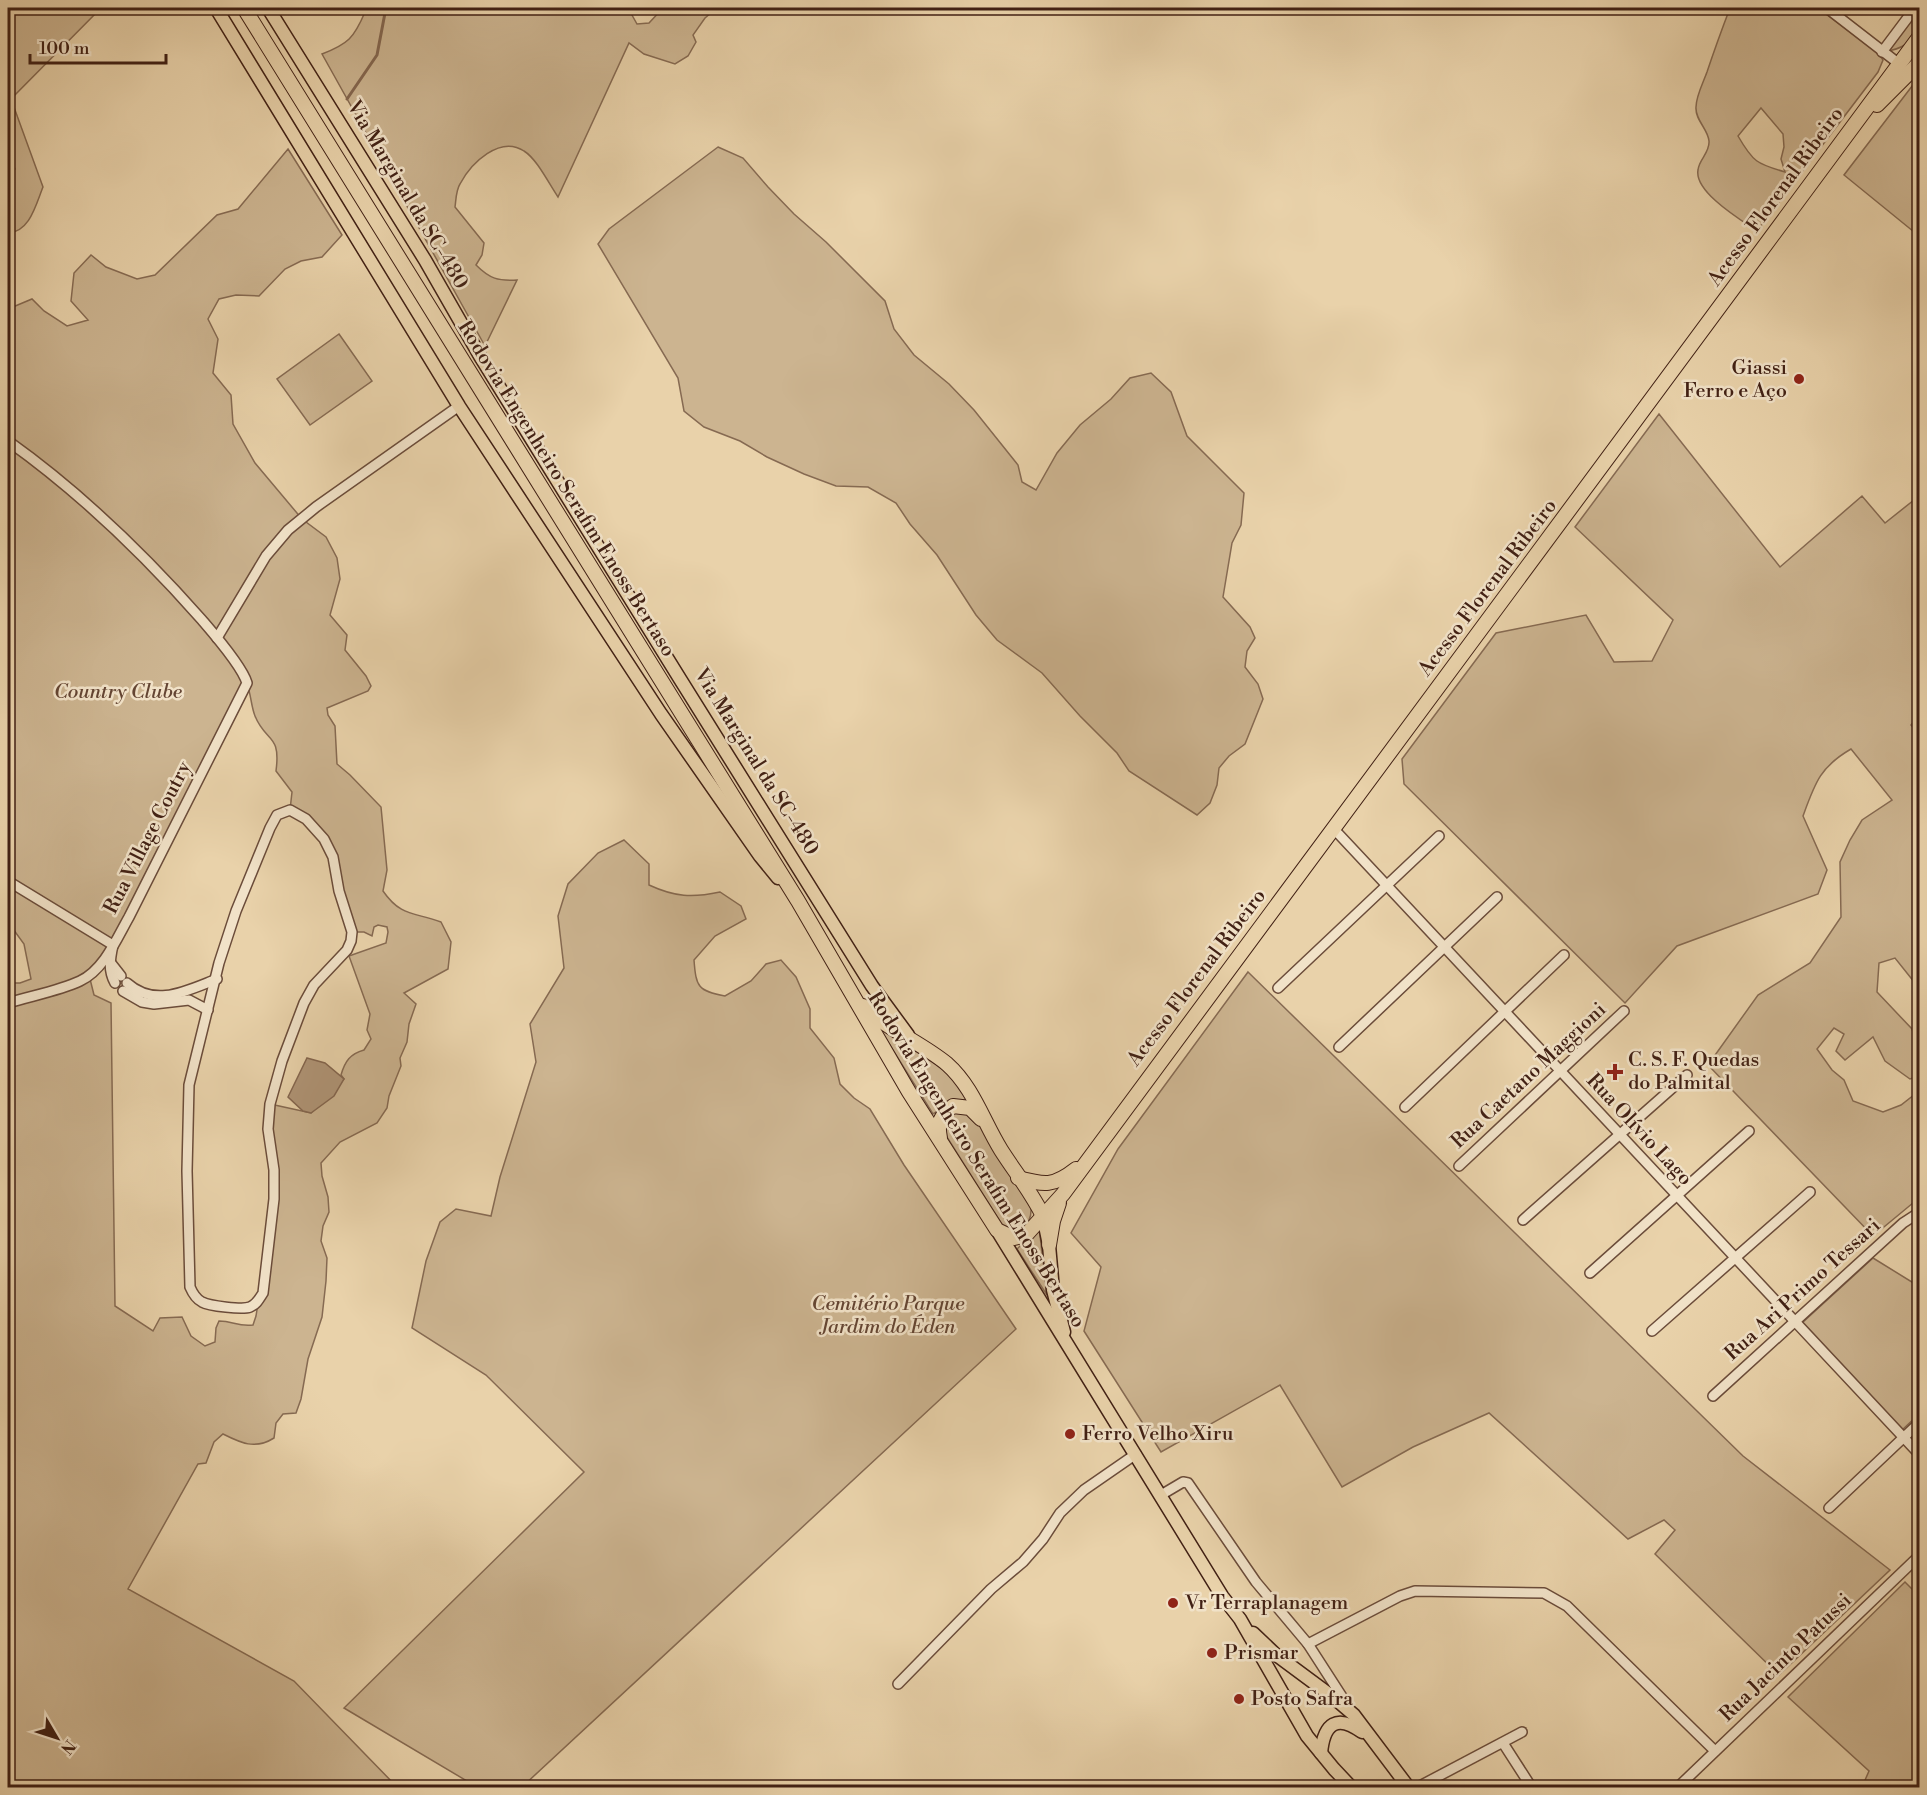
<svg xmlns="http://www.w3.org/2000/svg" width="1927" height="1795" viewBox="0 0 1927 1795" font-family="'Libre Bodoni',serif">
<style>
.green{fill:#ccb490;stroke:#866a52;stroke-width:1.5;fill-rule:evenodd}
.water{fill:#b09577;stroke:#84664f;stroke-width:1.5}
.lines{fill:none;stroke-linecap:round;stroke-linejoin:round}
.stream{stroke:#84664f;stroke-width:3}
.minor-casing{stroke:#6b4c3a;stroke-width:12}
.major-casing{stroke:#412014;stroke-width:15}
.highway-casing{stroke:#412014;stroke-width:16}
.minor{stroke:#f1e2c8;stroke-width:9}
.major{stroke:#e9d2aa;stroke-width:12}
.highway{stroke:#e9d2aa;stroke-width:14}
.poi-dot{fill:#8f2418;stroke:#f1e2c8;stroke-width:2}
.labels{text-anchor:middle;dominant-baseline:central;stroke-width:5;stroke-linejoin:round;paint-order:stroke}
.street-label{font-size:20px;fill:#412014;stroke:#f1e2c8}
.poi-label{font-size:20px;fill:#412014;stroke:#f1e2c8;text-anchor:start}
.park-label{font-size:20px;font-style:italic;fill:#644533;stroke:#f1e2c8}
</style>
<rect width="100%" height="100%" fill="#e9d2aa"/>
<filter id="stains"><feTurbulence type="fractalNoise" baseFrequency=".00333" numOctaves="4"/><feColorMatrix values="0 0 0 0 .2 0 0 0 0 .09 0 0 0 0 .02 0 0 0 .5 -.17"/></filter>
<radialGradient id="worn" r=".72"><stop offset=".6" stop-color="#630" stop-opacity="0"/><stop offset="1" stop-color="#630" stop-opacity=".3"/></radialGradient>
<g class="green">
<path d="M8,8H101L11,99L43,187C36,204 30,232 8,233V178L15,169L8,157Z"/>
<path d="M388,8H628L637,24L649,23L663,8H717L705,18L693,35L696,42L688,56L675,64L644,54L629,43L558,197C549,184 537,159 524,151C500,135 471,163 460,184C456,190 456,200 455,207L484,243L482,255L476,265C490,279 498,281 517,280L485,346L322,54C348,44 354,38 365,12L385,13Z"/>
<path d="M1730,8H1818L1879,54L1883,60L1878,72L1757,231C1741,220 1694,192 1698,170C1699,159 1710,153 1709,141C1708,129 1695,120 1696,107C1696,96 1703,83 1707,72C1714,51 1722,29 1730,8ZM1761,108L1783,134L1784,147L1781,159L1785,172C1757,164 1753,162 1738,136Z"/>
<path d="M1918,8H1919C1919,13 1921,22 1919,27C1915,42 1899,50 1886,51Z"/>
<path d="M1919,77V236L1844,175Z"/>
<path d="M718,147L743,158L768,187L794,214L826,242L885,301L894,329L914,355L949,384L974,410L1018,465L1022,482L1036,490L1057,453L1080,425L1111,399L1130,378L1151,373L1171,392L1187,436L1244,493L1241,525L1232,543L1223,597L1250,627L1255,638L1247,651L1245,667L1258,684L1263,699L1245,744L1229,756L1219,768L1217,785L1210,803L1197,815L1129,771L1117,753L1080,716L1042,673L997,640L976,615L937,555L910,524L896,503L868,487L836,486L804,474L767,457L740,441L704,427L684,411L678,378L598,244L609,229Z"/>
<path d="M288,149L342,235L322,257L301,261L285,269L259,296L236,295L219,299L208,319L218,339L213,373L231,395L233,424L255,463L302,519L326,537L337,558L340,579L330,615L347,635L345,650L366,676L371,686L368,691L327,708L328,715L335,726L337,764L350,775L381,807L387,870L383,891C401,917 414,912 441,922L451,942L448,969L404,993L416,1004L409,1024L407,1042L400,1058L401,1066L389,1096L387,1108L377,1123L340,1142L321,1163L322,1176L328,1197L329,1212L323,1226L321,1241L327,1258L326,1281L322,1317L308,1359L301,1399L296,1413L283,1414L276,1423L274,1438C255,1450 241,1443 223,1434L214,1442L206,1463L198,1464L128,1589L294,1681L397,1787H8V983H20L31,979L24,944L8,922V309L32,299L44,311L67,326L88,320L71,301L74,273L91,255L106,267L137,279L155,275L217,215L238,209ZM247,684C251,694 251,706 255,716C266,743 281,733 276,771L292,792L290,810L324,839L352,932H364L372,936L374,927L378,925L387,927L388,932L386,943L349,956L370,1014L367,1030L371,1039L364,1050C350,1054 345,1061 341,1075L344,1079L311,1113L270,1104L274,1199L256,1316L253,1325C238,1327 233,1321 219,1321L216,1328L215,1342L205,1346L191,1336L182,1317L160,1318L153,1331L115,1306L111,1003L94,995L89,975L129,917Z"/>
<path d="M339,334L372,381L310,425L277,379Z"/>
<path d="M1659,414L1780,567L1862,496L1885,523L1919,496L1920,714L1911,725L1920,736L1919,988L1895,958L1879,963L1877,992L1912,1029L1919,1054V1076L1910,1079L1885,1061L1873,1037L1845,1060L1836,1051L1844,1034L1834,1028L1817,1049L1832,1070L1844,1080L1853,1101L1883,1112L1901,1105L1919,1091V1198L1873,1236L1708,1065L1758,995L1810,963L1841,917L1840,862L1850,840L1862,820L1892,800L1851,749C1820,767 1815,783 1803,816L1827,870L1818,894L1677,946L1625,1003L1404,784L1402,759L1496,633L1586,615L1614,662L1652,661L1673,620L1575,527Z"/>
<path d="M624,840L649,864V885C675,897 692,898 720,892L741,906L746,919L715,936L694,960C696,987 698,991 725,996L751,981L766,964L781,960L796,977L810,1009V1028L834,1058L840,1084L854,1098L870,1109L904,1165L1016,1329L522,1787H477L344,1708L584,1472L486,1375L412,1328L426,1261L440,1222L456,1209L491,1216L500,1177L536,1062L530,1024L564,968L558,916L568,884L598,853Z"/>
<path d="M1248,972L1743,1456L1890,1570L1779,1675L1655,1554L1675,1530L1664,1520L1628,1539L1489,1413L1413,1447L1342,1487L1280,1385L1161,1452L1084,1331L1101,1267L1071,1233L1118,1149Z"/>
<path d="M883,1029L942,1065L971,1099L953,1101L933,1114L881,1031Z"/>
<path d="M956,1112L971,1114L984,1130L1031,1208C1032,1226 1018,1233 1003,1226L945,1134L947,1120Z"/>
<path d="M1039,1227L1047,1295L1017,1249Z"/>
<path d="M1873,1258L1920,1287L1919,1414L1900,1432L1802,1323Z"/>
<path d="M1905,1582L1919,1596V1787H1862L1869,1771L1788,1697Z"/>
</g>
<path class="water" d="M307,1058L325,1063L344,1079L334,1096L311,1113L303,1111L288,1097Z"/>
<g class="lines">
<path class="stream" d="M347,99L377,55L385,13L388,8"/>
<g class="minor-casing">
<g id="minor">
<path d="M1827,8L1898,63"/>
<path d="M1882,52L1915,8"/>
<path d="M8,441C81,493 142,552 202,620C214,634 242,666 247,683L129,917C117,938 104,970 80,981C59,991 30,996 8,1003"/>
<path d="M217,638L266,556L288,530L316,507L459,406"/>
<path d="M290,810L306,819L324,839L333,857L339,891L352,932L351,941L347,950L314,985L304,1003L282,1061L270,1104L268,1129L274,1170V1199L263,1293C259,1299 257,1304 250,1307C243,1310 209,1306 202,1302C196,1299 193,1294 190,1287L187,1171L189,1085L219,963L236,911L270,828L277,815Z"/>
<path d="M1333,828L1920,1455"/>
<path d="M8,881L113,945C110,959 108,970 115,983"/>
<path d="M110,962L121,976"/>
<path d="M127,983C155,1008 186,991 217,979"/>
<path d="M1278,988L1439,836"/>
<path d="M123,991L142,1002L154,1004L189,1000L208,1010"/>
<path d="M1339,1047L1497,897"/>
<path d="M1405,1107L1564,955"/>
<path d="M1459,1166L1624,1011"/>
<path d="M1523,1220L1687,1075"/>
<path d="M1590,1273L1749,1131"/>
<path d="M1652,1331L1810,1192"/>
<path d="M1713,1396L1903,1223L1920,1212"/>
<path d="M1161,1495L1183,1482L1188,1483L1256,1582L1308,1644L1348,1706"/>
<path d="M1829,1508L1920,1422"/>
<path d="M1308,1644L1400,1596L1415,1591L1544,1593L1567,1606L1715,1751"/>
<path d="M898,1684L991,1589L1023,1562L1043,1539L1060,1513L1084,1490L1136,1454"/>
<path d="M1503,1743L1532,1788"/>
<path d="M1416,1788L1522,1732"/>
<path d="M1677,1788L1920,1555"/>
</g>
</g>
<g class="major-casing">
<g id="major">
<path d="M216,8L459,406L661,714L760,856L778,878"/>
<path d="M268,8L425,260L480,356L680,679L872,986L908,1035"/>
<path d="M1043,1216L1049,1245L1053,1290L1064,1332"/>
<path d="M997,1230L1222,1596L1240,1619L1307,1736L1334,1769L1352,1788"/>
<path d="M1253,1633L1275,1654L1333,1697L1354,1715L1409,1788"/>
<path d="M1321,1753C1324,1723 1337,1714 1362,1732"/>
</g>
</g>
<g class="highway-casing">
<g id="highway">
<path d="M244,8L798,901L909,1092L997,1230L1014,1238L1026,1235L1063,1194L1920,36"/>
<path d="M1877,105L1920,62"/>
<path d="M863,1006C888,1030 920,1042 947,1064C973,1087 983,1121 1001,1150C1015,1172 1032,1193 1043,1216"/>
<path d="M940,1138C937,1123 940,1116 953,1106L970,1108L981,1119"/>
<path d="M1018,1178C1045,1185 1053,1187 1076,1169"/>
<path d="M1049,1245L1053,1221L1059,1203"/>
</g>
</g>
<use href="#minor" class="minor"/>
<use href="#major" class="major"/>
<use href="#highway" class="highway"/>
</g>
<g class="poi-dot">
<circle cx="1799" cy="379" r="6"/>
<path d="M1612 1063h6v6h6v6h-6v6h-6v-6h-6v-6h6z"/>
<circle cx="1070" cy="1434" r="6"/>
<circle cx="1173" cy="1603" r="6"/>
<circle cx="1212" cy="1653" r="6"/>
<circle cx="1239" cy="1699" r="6"/>
</g>
<g class="labels">
<g class="street-label">
<text transform="translate(407 195) rotate(59)">Via Marginal da SC-480</text>
<text transform="translate(1776 197) rotate(-54)">Acesso Florenal Ribeiro</text>
<text transform="translate(566 489) rotate(58)">Rodovia Engenheiro Serafim Enoss Bertaso</text>
<text transform="translate(1488 588) rotate(-53)">Acesso Florenal Ribeiro</text>
<text transform="translate(756 762) rotate(58)">Via Marginal da SC-480</text>
<text transform="translate(148 838) rotate(-63)">Rua Village Coutry</text>
<text transform="translate(1197 978) rotate(-53)">Acesso Florenal Ribeiro</text>
<text transform="translate(1529 1076) rotate(-43)">Rua Caetano Maggioni</text>
<text transform="translate(1639 1130) rotate(47)">Rua Olívio Lago</text>
<text transform="translate(976 1160) rotate(58)">Rodovia Engenheiro Serafim Enoss Bertaso</text>
<text transform="translate(1803 1290) rotate(-42)">Rua Ari Primo Tessari</text>
<text transform="translate(1786 1658) rotate(-44)">Rua Jacinto Patussi</text>
</g>
<g class="poi-label">
<text x="1787" y="368" text-anchor="end">Giassi<tspan x="1787" dy="23">Ferro e Aço</tspan></text>
<text x="1628" y="1060">C. S. F. Quedas<tspan x="1628" dy="23">do Palmital</tspan></text>
<text x="1082" y="1434">Ferro Velho Xiru</text>
<text x="1185" y="1603">Vr Terraplanagem</text>
<text x="1224" y="1653">Prismar</text>
<text x="1251" y="1699">Posto Safra</text>
</g>
<g class="park-label">
<text x="118" y="692">Country Clube</text>
<text x="888" y="1304">Cemitério Parque<tspan x="888" dy="23">Jardim do Éden</tspan></text>
</g>
</g>
<rect width="1927" height="1795" fill="none" stroke="#e9d2aa" stroke-width="30"/>
<rect x="9" y="9" width="1909" height="1777" fill="none" stroke="#412014" stroke-width="3"/>
<rect x="15" y="15" width="1897" height="1765" fill="none" stroke="#412014" stroke-width="1.5"/>
<g transform="translate(57 1738) rotate(129)" stroke="#f1e2c8" stroke-width="4.5" paint-order="stroke">
<path d="M0-4.5L10 22L0 15L-10 22Z" fill="#412014"/>
<text y="-9" font-size="16" font-weight="bold" text-anchor="middle" fill="#412014">N</text>
</g>
<path d="M30 54v9h136v-9" fill="none" stroke="#412014" stroke-width="3"/>
<text x="39" y="54" font-size="18" fill="#412014" stroke="#f1e2c8" stroke-width="4.5" paint-order="stroke">100 m</text>
<rect width="100%" height="100%" filter="url(#stains)"/>
<rect width="100%" height="100%" fill="url(#worn)"/>
</svg>
